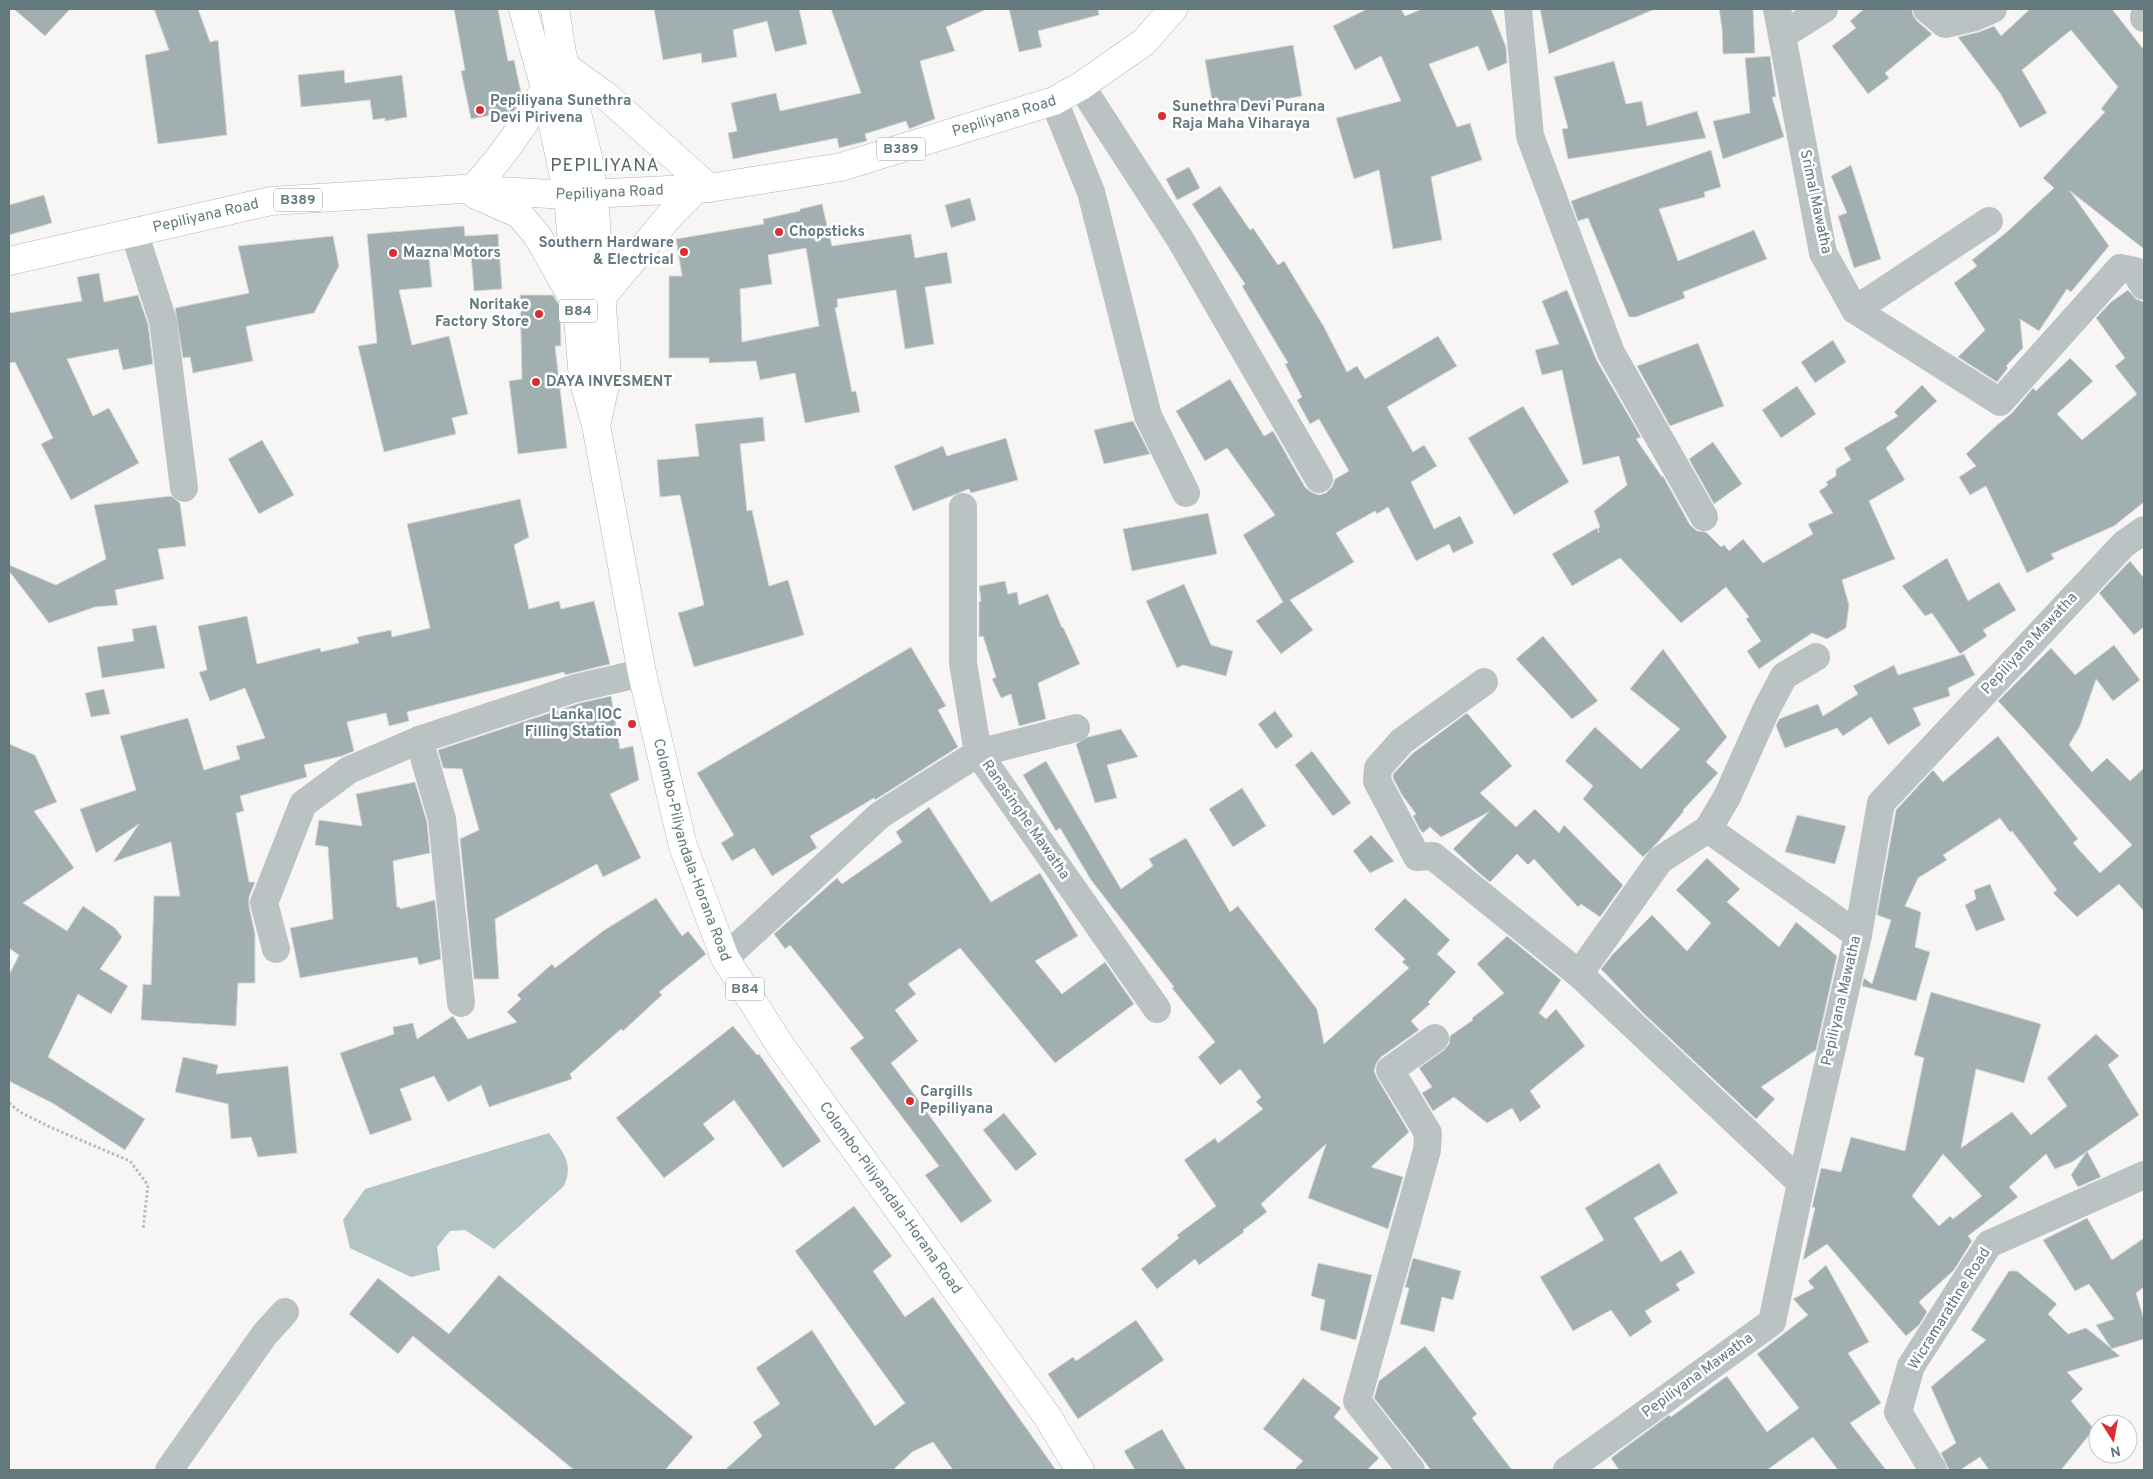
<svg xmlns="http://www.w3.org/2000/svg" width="2153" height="1479" viewBox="0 0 2153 1479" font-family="Overpass,sans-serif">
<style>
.water{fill:#b2c4c4}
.building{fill:#a2afb1;stroke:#d8d8d6;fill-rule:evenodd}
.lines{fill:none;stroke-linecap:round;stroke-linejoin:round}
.major-casing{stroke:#afb6b8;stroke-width:29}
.path{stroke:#b8bcbe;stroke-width:3;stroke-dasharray:2.5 2.5;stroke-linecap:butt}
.minor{stroke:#bbc2c4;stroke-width:28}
.major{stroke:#fff;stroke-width:28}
.poi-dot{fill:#dd2d33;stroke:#fff;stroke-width:2}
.labels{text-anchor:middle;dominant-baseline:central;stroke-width:5;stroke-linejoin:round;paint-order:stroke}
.shield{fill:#fff;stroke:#92a1a5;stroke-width:1}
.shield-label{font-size:14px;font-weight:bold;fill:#63797e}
.poi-label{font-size:15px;font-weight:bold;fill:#63797e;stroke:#fff;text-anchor:start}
.street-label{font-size:15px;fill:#63797e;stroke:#fff}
.quarter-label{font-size:18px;letter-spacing:1px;fill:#546569;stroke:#fff}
</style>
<rect width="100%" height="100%" fill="#f7f6f4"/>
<path class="water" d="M549,1133C563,1152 574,1163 564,1186L494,1249L465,1230L450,1231L437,1247L440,1270L411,1277L350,1248L343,1220L365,1189Z"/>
<g class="building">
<path d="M14,9H70L45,36Z"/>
<path d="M154,9H198L210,42L218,40L227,135L158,144L145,55L169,50Z"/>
<path d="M454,9H498L508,61L514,60L522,97L514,111L471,119L461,71L465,70Z"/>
<path d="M654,9H799L807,44L775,52L767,21L733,30L737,57L702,63L701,53L663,60Z"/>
<path d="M831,9H987L946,27L955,51L920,61L935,119L909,129L906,121L865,134L867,141L839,148L837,138L733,159L728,133L737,131L731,103L776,93L780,111L861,93Z"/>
<path d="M1009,9H1098L1099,15L1038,31L1042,47L1019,52Z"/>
<path d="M1367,9H1401L1405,16L1422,9H1491L1506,47L1507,63L1488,71L1478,46L1429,64L1457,127L1470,123L1482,160L1431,177L1442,240L1393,249L1379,170L1354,179L1336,118L1401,101L1381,56L1355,70L1333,26Z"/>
<path d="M1540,9H1655L1549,54Z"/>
<path d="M1719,9H1753L1755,53L1723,54L1722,29Z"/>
<path d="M1864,9H1912L1913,15L1917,21L1932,34L1885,73L1889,78L1868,94L1832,46L1856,28L1850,21Z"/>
<path d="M2030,9H2112L2144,50V249L2070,191L2109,246L2071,292L2067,289L2039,331L2020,319L2023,348L2006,366L2008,368L1997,382L1958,357L1985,330L1954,283L1977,266L1972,260L2008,231L2054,188L2043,178L2105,112L2101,109L2118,87L2071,30L2022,70L2047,113L2020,128L2000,93L1958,37L1979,32L1994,26L2001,36Z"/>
<path d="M1293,45L1302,96L1214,112L1205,60Z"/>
<path d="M1770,56L1776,97H1772L1784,137L1723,159L1713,121L1750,113L1745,58Z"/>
<path d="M1614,61L1626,104L1642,101L1647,126L1697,111L1706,138L1568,159L1562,129L1568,128L1554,77Z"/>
<path d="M344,70L345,83L402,75L407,117L385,121V118L373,120L370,100L301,107L298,75Z"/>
<path d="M1711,150L1721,187L1704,192L1705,197L1659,209L1678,261L1754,230L1767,259L1683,292L1685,298L1636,317H1629L1588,218L1578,221L1571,201Z"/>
<path d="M1851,165L1881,259L1854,268L1838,216L1847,213L1831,176Z"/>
<path d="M1189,167L1200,188L1177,200L1166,179Z"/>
<path d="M1220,186L1250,230L1253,228L1278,265L1284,261L1324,327L1347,372L1357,366L1365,379L1438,336L1457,366L1387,407L1413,452L1424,445L1437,466L1411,482L1434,529L1460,516L1474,543L1453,553L1449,544L1416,561L1388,507L1377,514L1375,511L1336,533L1354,562L1290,600L1313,630L1281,654L1256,621L1283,602L1243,535L1275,515L1227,448L1205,461L1176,411L1230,379L1264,436L1273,431L1305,487L1311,492L1319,495L1326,493L1332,487L1335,479L1349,471L1319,419L1310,424L1297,400L1302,397L1285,364L1288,363L1242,286L1245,284L1192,204Z"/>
<path d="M44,195L52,223L9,235V205Z"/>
<path d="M970,198L976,220L951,228L945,205Z"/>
<path d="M822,204L832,246L911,234L915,258L947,252L952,283L925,287L934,344L905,349L896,290L837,299L838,307L835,308L852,392L856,391L860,412L805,423L795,373L760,380L756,361L709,363V358H669V276H682L676,239L764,224L763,219L800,211V209ZM806,248L819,326L742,342L740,289L772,284L768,255Z"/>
<path d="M464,226L465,236L498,234L502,289L474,291L471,254L429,258L432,287L399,290L412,345L449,336L468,414L452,418L456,434L384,452L358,346L377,343L367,234Z"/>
<path d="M333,236L339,266L314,313L248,326L246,327L253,361L193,373L190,357L183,358L175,308L249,293L238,246Z"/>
<path d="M99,273L104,302L138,295L148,324L153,364L123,370L118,349L67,359L93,416L109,408L139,463L71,500L41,444L53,438L15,362L9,363V313L82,301L77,277Z"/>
<path d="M1567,290L1597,361L1641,437L1636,439L1662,477L1663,476L1690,525L1697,531L1706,532L1721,547L1724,545L1729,551L1743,539L1763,563L1813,534L1808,524L1833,513L1819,491L1828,485L1826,482L1836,476V469L1851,460L1844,448L1898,416L1894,412L1922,385L1937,401L1886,448L1905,480L1869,501L1895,559L1842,580L1849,605L1846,628L1827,639L1812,633L1759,669L1747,651L1761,641L1746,619L1749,617L1726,587L1681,623L1620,558L1572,586L1552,554L1597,528L1599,533L1598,528L1600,527L1594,511L1627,485L1619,456L1583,465L1562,370L1542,375L1535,350L1559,344L1542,301Z"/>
<path d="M2128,290L2136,299L2144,302V502L2114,526L2051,554L2054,559L2027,573L1986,486L1970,495L1959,477L1976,466L1966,454L1996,426L2012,413L2033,388L2036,391L2070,358L2093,381L2057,414L2082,440L2137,394L2115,366L2125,358L2096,318L2111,302Z"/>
<path d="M520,295H553L560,307L561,346H555L567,448L518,454L509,381L522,379Z"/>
<path d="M1833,340L1846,362L1815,383L1801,362Z"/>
<path d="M1698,343L1724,406L1670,426L1637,366Z"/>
<path d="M1797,386L1816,414L1781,438L1762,410Z"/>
<path d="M1523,406L1569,482L1514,515L1468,438Z"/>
<path d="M763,417L765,441L740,444L747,511L752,510L769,586L788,580L804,635L694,667L678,613L704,605L680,495L660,497L657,460L699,456L695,424Z"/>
<path d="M1133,421L1150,454L1104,464L1094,430Z"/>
<path d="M1006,438L1018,480L971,493L969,489L913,511L894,466L943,446L947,456Z"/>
<path d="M262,440L294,495L259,514L228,459Z"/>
<path d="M1713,442L1742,484L1714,504L1689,459Z"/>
<path d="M171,496L180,503L186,546L158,549L164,579L115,590L118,605L95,607L49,623L9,571V565L56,585L106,559L94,505Z"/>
<path d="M520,499L529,537L514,545L529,609L559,601L561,609L594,601L610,664L565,675L564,672L407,712L409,721L389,726L386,713L347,722L354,751L342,756L304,765L307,777L240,796L244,811L236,813L249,882H255L249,897V906L255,934V983H238L236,1026L141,1020L143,984L151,985L154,896H180L171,842L113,862L139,824L96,853L80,809L136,790L120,736L188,718L204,770L240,759L236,746L265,738L245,688L210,701L199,672L207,670L198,626L247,616L257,664L320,648L321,652L359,643L357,637L391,630L392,637L430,628L407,524Z"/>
<path d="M1208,513L1217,554L1132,571L1123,529Z"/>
<path d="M1947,558L1968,601L1999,582L2016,610L1983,630L1987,636L1960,654L1932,613L1925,616L1902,586Z"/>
<path d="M2130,561L2144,578V627L2134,635L2099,593Z"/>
<path d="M1005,581L1008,594L1017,592L1019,605L1048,594L1062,628L1063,627L1080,664L1038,683L1046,719L1019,726L1011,694L1001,698L992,679L996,677L983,636L979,637V602L981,601L979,586Z"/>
<path d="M1184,584L1211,645L1233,651L1226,676L1183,665L1177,668L1146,601Z"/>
<path d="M156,625L165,668L102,678L97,647L134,641L132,629Z"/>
<path d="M1543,636L1598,701L1572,719L1516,659Z"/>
<path d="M2114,645L2140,680L2113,701L2096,679L2080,726L2069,745L2092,772L2107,758L2130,781L2144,768V911L2119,884L2077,917L2053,893L2057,890L2012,831L2010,832L2000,818L1943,855L1947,860L1918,878L1905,906L1921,912L1915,947L1930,952L1916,1001L1862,986L1864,978L1872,984L1891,920L1877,915L1896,810L1933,770L1943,782L1998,736L2078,839L2073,843L2100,873L2132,845L1998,701L2051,648L2075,675Z"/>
<path d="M911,647L946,706L938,710L958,747L875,800L874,798L810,836L817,848L772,876L754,848L732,861L721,843L734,835L697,773Z"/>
<path d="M1663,649L1727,737L1706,762L1718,773L1683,810L1684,811L1657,843L1643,857L1583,799L1593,786L1565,761L1595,727L1641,769L1680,729L1630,689Z"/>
<path d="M1964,654L1975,675L1948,688L1950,696L1913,708L1921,725L1888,745L1871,717L1843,736L1837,728L1785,748L1776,726L1779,719L1818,704L1823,716L1858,694L1853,686L1894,665L1898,675Z"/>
<path d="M104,689L110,714L91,717L85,693Z"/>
<path d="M611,696L620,749L633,746L639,780L610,794L641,858L603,877L597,864L495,919L499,979H474L460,839L479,830L462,769L443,768L438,750L580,703Z"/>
<path d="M1275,711L1293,736L1276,749L1258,724Z"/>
<path d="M1467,713L1512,766L1480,793L1516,827L1535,809L1559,833L1564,825L1623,885L1600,917L1581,904L1578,907L1534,859L1528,865L1517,854L1490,882L1478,872L1453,849L1489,812L1441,837L1430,827L1423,833L1419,828L1413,816L1416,814L1402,795L1393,778V774L1413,753Z"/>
<path d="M1121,729L1138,757L1107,765L1117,798L1095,803L1076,744L1088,737Z"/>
<path d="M9,744L35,755L57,802L34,811L74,868L23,903L67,931L83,906L115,928L122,937L100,969L128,986L111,1014L78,994L48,1057L145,1119L125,1150L54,1104L9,1081V975L19,955L9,948Z"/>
<path d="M1312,751L1351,803L1333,816L1295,765Z"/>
<path d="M1046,761L1121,889L1153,866L1149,859L1186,838L1230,912L1238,906L1317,1009L1324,1044L1409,968L1402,962L1405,959L1374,929L1405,898L1450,940L1437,954L1456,972L1428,1002L1430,1004L1411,1021L1419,1030L1381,1057L1376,1064L1374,1071L1377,1078L1409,1132L1371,1167L1403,1177L1388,1229L1308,1198L1326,1144L1261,1204L1267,1212L1243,1230L1244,1232L1199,1265L1195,1259L1157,1289L1141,1269L1179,1238L1177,1235L1216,1206L1184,1160L1215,1138L1218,1143L1263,1109L1256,1102L1261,1097L1240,1069L1220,1085L1198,1057L1215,1042L1172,988L1174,987L1091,880L1060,828L1056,831L1023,775Z"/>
<path d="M415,782L427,822L430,853L393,861L397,907H400V909L435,900L441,959L419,965L417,957L300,978L290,928L333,919L328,847L315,845L319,820L362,826L356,794Z"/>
<path d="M1242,788L1266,826L1233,847L1209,809Z"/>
<path d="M929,807L991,902L1040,873L1078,936L1035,961L1062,994L1105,962L1134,1004L1055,1063L960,948L908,984L916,994L895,1010L918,1041L891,1063L992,1201L961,1223L925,1175L939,1166L850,1048L864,1038L790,945L785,949L774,934L837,878L842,884L902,842L896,832Z"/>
<path d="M1797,815L1846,826L1835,864L1785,852Z"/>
<path d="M1371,835L1394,861L1370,873L1353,851Z"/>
<path d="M1707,858L1740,889L1727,902L1779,947L1796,922L1837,956L1816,1050L1761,1087L1775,1099L1756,1119L1643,1013L1601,969L1612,955L1652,915L1687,951L1711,923L1676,890Z"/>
<path d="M1990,884L2005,920L1976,931L1965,905L1976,899L1974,890Z"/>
<path d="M656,898L682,936L688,931L706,954L659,992L662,995L623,1031L621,1029L570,1074L572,1079L489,1107L481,1085L448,1102L434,1076L400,1089L412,1120L370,1135L340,1053L394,1034L393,1027L413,1023L417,1039L453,1016L468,1039L517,1022L507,1012L521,999L517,995L552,964L555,968L603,931Z"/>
<path d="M1507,936L1561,980L1539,1013L1546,1019L1556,1009L1585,1046L1530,1091L1541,1107L1520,1122L1512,1108L1487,1123L1454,1097L1433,1111L1422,1093L1432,1087L1419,1068L1444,1050L1449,1044L1450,1036L1473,1020L1472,1018L1504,993L1477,964Z"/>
<path d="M1931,992L2041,1024L2024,1083L1976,1069L1961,1148L2012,1112L2031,1135L2067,1106L2047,1078L2096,1034L2119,1056L2108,1065L2139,1115L2072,1162L2055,1169L2046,1154L2009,1187L2018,1197L1968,1236L1972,1241L1954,1270L1919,1302L1927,1312L1919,1325L1906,1336L1827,1244L1803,1260L1815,1208L1812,1207L1821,1168L1841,1172L1851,1137L1905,1151L1924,1058L1914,1055ZM1943,1154L1982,1196L1953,1219L1950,1216L1939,1226L1912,1196Z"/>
<path d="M733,1026L757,1055L759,1054L821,1141L783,1168L734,1100L703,1124L715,1139L664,1178L616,1118Z"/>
<path d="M183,1057L218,1065L216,1074L288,1066L297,1153L258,1157L251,1137L231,1139L228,1104L175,1092Z"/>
<path d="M1004,1113L1037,1154L1016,1171L983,1130Z"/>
<path d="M2087,1151L2101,1177L2078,1187L2071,1175Z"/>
<path d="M1659,1163L1678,1193L1634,1218L1661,1262L1681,1250L1695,1273L1676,1284L1680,1290L1645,1311L1652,1322L1630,1337L1611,1310L1573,1331L1540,1277L1604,1240L1585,1208Z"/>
<path d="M854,1206L892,1256L873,1271L905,1317L933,1297L1056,1470H953L933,1442L912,1452L893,1470H725L762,1436L753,1422L780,1404L756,1368L812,1330L875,1426L905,1403L795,1251Z"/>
<path d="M2087,1218L2112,1260L2144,1238V1287L2136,1293L2144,1319V1339L2111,1349L2120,1356L2067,1372L2083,1389L2071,1401L2094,1429L2061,1470H1989L1980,1457L1960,1470H1949L1941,1453L1956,1443L1931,1387L1986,1340L1971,1330L2009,1271H2017L2057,1304L2048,1314L2068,1334L2086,1328L2111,1348L2096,1325L2114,1319L2089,1284L2075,1291L2043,1240Z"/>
<path d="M1413,1258L1461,1271L1453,1300L1442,1297L1434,1332L1400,1324L1409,1288L1405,1287Z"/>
<path d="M1318,1263L1372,1275L1356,1340L1320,1330L1325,1300L1311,1296Z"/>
<path d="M1826,1265L1869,1342L1848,1353L1881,1403L1850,1423L1886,1470H1838L1813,1437L1767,1470H1619L1611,1458L1669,1415L1671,1417L1727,1376L1767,1432L1799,1408L1757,1354L1808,1315L1793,1299L1814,1288L1808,1281Z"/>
<path d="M499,1275L693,1437L665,1470H574L413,1336L398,1354L349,1314L378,1278L449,1334Z"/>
<path d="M1136,1320L1164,1360L1078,1419L1048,1374L1073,1357L1076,1361Z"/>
<path d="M1425,1346L1477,1414L1472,1418L1512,1470H1431L1374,1398L1379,1381Z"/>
<path d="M1303,1378L1341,1408L1334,1417L1379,1458L1367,1470H1294L1303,1461L1263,1429Z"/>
<path d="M1162,1429L1186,1470H1135L1124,1451Z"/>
</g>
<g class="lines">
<g class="major-casing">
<g id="major">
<path id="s1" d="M523,9L545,88L568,195L583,379L596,425L642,673L683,846L725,958L780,1045L1047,1416L1080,1470"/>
<path d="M555,9L562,53L588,157L594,195L607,376L597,421"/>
<path d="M566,67L605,95L709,188"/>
<path d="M473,189C501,158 525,125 545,88"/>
<path d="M476,195L519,214L537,235L574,300"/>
<path id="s2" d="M9,261L271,201L462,189L568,195L709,188L841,167L1054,101L1081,86L1144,42L1173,9"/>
<path d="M601,298L671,214L696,189"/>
</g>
</g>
<path class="path" d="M9,1103L20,1112L52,1128L130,1161L148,1185L143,1230"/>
<g class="minor">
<path d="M1518,9L1530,136L1611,353L1704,517"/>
<path d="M1777,9L1823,253L1855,310L2000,402L2120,268L2135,271L2144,286"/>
<path d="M1927,9L1945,24L1975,17L1993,9"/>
<path d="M2144,17V18"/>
<path d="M1783,35L1824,9"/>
<path d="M1081,86L1180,239L1319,479"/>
<path d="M1054,101L1091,192L1148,416L1186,493"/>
<path d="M134,232L163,321L184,488"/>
<path d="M1855,310L1989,221"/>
<path d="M963,507V663L978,753L1076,728"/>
<path d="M1484,682L1402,741L1378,768L1377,781L1417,857L1433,856L1579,974L1801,1183"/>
<path d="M419,740L442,819L461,1003"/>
<path d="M1708,829L1727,797L1766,710L1784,676L1816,657"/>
<path d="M276,949L264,903L303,804L349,770L419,740L576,688L642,673"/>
<path d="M725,958L880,815L978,753L1157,1009"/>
<path d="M1579,974L1660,860L1708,829L1858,935"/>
<path d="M169,1470L265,1334L285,1312"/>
<path d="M1411,1470L1357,1401L1427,1150L1428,1133L1390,1070L1435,1038"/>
<path d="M1567,1470L1772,1322L1801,1183L1858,935L1881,803L2124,544L2144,530"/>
<path d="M1933,1470L1898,1412L1911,1366L1989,1244L2144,1175"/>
</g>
<use href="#major" class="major"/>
</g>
<g class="poi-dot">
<circle cx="480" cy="110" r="5"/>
<circle cx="1162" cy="116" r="5"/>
<circle cx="779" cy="232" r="5"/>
<circle cx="684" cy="252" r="5"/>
<circle cx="393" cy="253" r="5"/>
<circle cx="539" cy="314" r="5"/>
<circle cx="536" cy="382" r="5"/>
<circle cx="632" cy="724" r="5"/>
<circle cx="910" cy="1101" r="5"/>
</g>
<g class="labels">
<g class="shield">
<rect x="877" y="137.5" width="48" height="23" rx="4"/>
<rect x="274" y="188.5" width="48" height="23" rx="4"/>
<rect x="559" y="299.5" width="38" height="23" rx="4"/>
<rect x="726" y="977.5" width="38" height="23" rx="4"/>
</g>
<g class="shield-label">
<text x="901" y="149">B389</text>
<text x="298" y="200">B389</text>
<text x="578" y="311">B84</text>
<text x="745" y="989">B84</text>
</g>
<g class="poi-label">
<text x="490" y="101">Pepiliyana Sunethra<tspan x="490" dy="17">Devi Pirivena</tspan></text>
<text x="1172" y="107">Sunethra Devi Purana<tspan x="1172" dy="17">Raja Maha Viharaya</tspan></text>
<text x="789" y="232">Chopsticks</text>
<text x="674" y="243" text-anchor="end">Southern Hardware<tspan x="674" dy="17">&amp; Electrical</tspan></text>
<text x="403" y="253">Mazna Motors</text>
<text x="529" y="305" text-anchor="end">Noritake<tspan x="529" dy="17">Factory Store</tspan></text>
<text x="546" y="382">DAYA INVESMENT</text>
<text x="622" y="715" text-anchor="end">Lanka IOC<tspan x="622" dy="17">Filling Station</tspan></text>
<text x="920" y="1092">Cargills<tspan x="920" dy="17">Pepiliyana</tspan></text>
</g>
<g class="street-label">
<text stroke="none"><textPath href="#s2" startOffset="1012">Pepiliyana Road</textPath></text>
<text stroke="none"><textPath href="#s2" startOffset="608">Pepiliyana Road</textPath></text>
<text transform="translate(1815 202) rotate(78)">Srimal Mawatha</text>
<text stroke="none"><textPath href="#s2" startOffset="202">Pepiliyana Road</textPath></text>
<text transform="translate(2030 644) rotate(-47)">Pepiliyana Mawatha</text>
<text transform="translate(1025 820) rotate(55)">Ranasinghe Mawatha</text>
<text stroke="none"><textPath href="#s1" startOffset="860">Colombo-Piliyandala-Horana Road</textPath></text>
<text transform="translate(1842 1001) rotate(-77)">Pepiliyana Mawatha</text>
<text stroke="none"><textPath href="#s1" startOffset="1265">Colombo-Piliyandala-Horana Road</textPath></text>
<text transform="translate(1950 1309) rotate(-58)">Wicramarathne Road</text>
<text transform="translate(1698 1376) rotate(-36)">Pepiliyana Mawatha</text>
</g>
<g class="quarter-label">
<text x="605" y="166">PEPILIYANA</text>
</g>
</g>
<rect width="2153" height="1479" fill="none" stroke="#63797e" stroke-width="20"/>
<g transform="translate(2113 1439) rotate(169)"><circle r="24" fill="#ffffff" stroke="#c1c9cb"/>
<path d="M0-4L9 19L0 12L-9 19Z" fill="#dd2d33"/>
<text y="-8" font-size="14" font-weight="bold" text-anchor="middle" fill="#63797e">N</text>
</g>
</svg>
